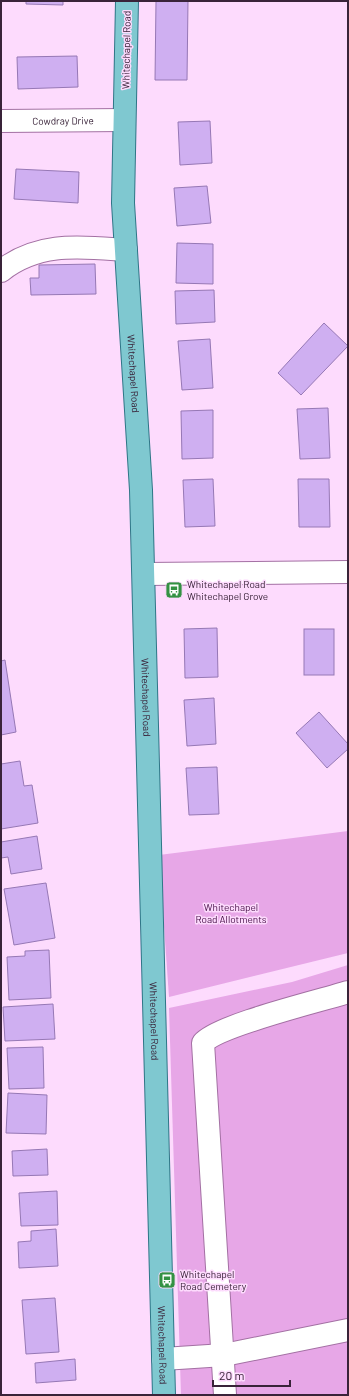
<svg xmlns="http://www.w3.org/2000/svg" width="349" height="1396" viewBox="0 0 349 1396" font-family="Barlow,sans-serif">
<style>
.green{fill:#e7a7e7}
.building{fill:#cfaff1;stroke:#9678b5}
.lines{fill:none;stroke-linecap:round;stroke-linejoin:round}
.minor-casing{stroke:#a370a3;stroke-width:24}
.major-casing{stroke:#2f7687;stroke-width:24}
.minor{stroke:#fff;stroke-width:22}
.major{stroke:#7fc8d0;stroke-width:22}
.labels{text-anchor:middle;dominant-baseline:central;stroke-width:3;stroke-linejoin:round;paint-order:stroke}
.street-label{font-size:10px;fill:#392339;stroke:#fddbfd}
.poi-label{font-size:10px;fill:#392339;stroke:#fddbfd;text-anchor:start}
.park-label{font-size:10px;fill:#471048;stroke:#fddbfd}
</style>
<rect width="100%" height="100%" fill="#fddbfd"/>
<g class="green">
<path d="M348,831V953L169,997L159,855Z"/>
<path d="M348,965V1395H181L169,1008L292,982Z"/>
</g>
<g class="building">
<path d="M26,1H63V5L26,4Z"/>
<path d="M156,1H188L187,80H155Z"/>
<path d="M77,56L78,87L18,89L17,57Z"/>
<path d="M210,121L212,163L180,165L178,122Z"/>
<path d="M16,169L79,172L78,203L14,199Z"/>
<path d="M207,186L211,223L177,226L174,188Z"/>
<path d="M177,243L213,244V284L176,283Z"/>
<path d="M95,264L96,294L31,295L30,278H39V265Z"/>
<path d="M214,290L215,322L176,324L175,291Z"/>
<path d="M324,323L348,346L301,395L278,373Z"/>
<path d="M210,339L213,388L182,390L178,341Z"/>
<path d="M328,408L330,458L300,459L297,409Z"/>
<path d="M213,410V458L182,459L181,411Z"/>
<path d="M213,479L215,526L185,527L183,480Z"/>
<path d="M298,479H329L330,527H299Z"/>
<path d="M217,628L218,677L185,678L184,629Z"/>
<rect x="304" y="629" width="30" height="46"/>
<path d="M5,660L16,732L1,735V661Z"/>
<path d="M214,698L216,744L187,746L184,700Z"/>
<path d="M319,712L348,744V749L327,768L296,733Z"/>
<path d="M20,761L24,786L32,785L38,823L1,829V764Z"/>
<path d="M217,767L219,814L189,815L186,768Z"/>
<path d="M37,836L42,869L11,874L8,857L1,858V842Z"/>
<path d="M46,883L55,938L14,945L4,889Z"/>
<path d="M49,950L51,998L9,1000L7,957L25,956V951Z"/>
<path d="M53,1004L55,1039L5,1041L3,1007Z"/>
<path d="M43,1047L44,1088L9,1089L7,1048Z"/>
<path d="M8,1093L47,1095L46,1134L6,1133Z"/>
<path d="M47,1149L48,1175L13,1176L12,1151Z"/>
<path d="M57,1191L58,1225L21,1226L19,1193Z"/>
<path d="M56,1229L58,1266L19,1268L18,1242L31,1241V1231Z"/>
<path d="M55,1298L59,1352L26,1354L22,1300Z"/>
<path d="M75,1359L76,1380L36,1383L35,1363Z"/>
</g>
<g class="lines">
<g class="minor-casing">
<g id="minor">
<path id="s1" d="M1,121L124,120"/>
<path d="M1,271C39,241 81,247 126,250"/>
<path d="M144,574L348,572"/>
<path d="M163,1359L224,1355L348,1330"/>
<path d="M225,1395L203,1043C218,1025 320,1001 348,992"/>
</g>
</g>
<g class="major-casing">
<g id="major">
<path id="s2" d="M127,1L123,203L141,490L164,1395"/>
</g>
</g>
<use href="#minor" class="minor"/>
<use href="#major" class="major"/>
</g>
<defs>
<g id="bus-square" transform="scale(0.9)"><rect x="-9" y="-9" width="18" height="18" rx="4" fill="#339143" stroke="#fddbfd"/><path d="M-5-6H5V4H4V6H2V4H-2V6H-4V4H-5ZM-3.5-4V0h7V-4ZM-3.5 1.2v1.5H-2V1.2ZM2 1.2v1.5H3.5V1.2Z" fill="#fff"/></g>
</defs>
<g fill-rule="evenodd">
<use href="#bus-square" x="174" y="590"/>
<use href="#bus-square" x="167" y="1280"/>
</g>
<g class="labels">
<g class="street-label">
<text transform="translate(126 50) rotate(-89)">Whitechapel Road</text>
<text stroke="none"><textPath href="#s1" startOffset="62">Cowdray Drive</textPath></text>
<text stroke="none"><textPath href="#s2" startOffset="373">Whitechapel Road</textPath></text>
<text stroke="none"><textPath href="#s2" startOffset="697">Whitechapel Road</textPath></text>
<text stroke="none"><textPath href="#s2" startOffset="1021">Whitechapel Road</textPath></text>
<text stroke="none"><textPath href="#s2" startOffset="1345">Whitechapel Road</textPath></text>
</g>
<g class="poi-label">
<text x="187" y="584">Whitechapel Road<tspan x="187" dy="12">Whitechapel Grove</tspan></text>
<text x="180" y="1274">Whitechapel<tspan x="180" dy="12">Road Cemetery</tspan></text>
</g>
<g class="park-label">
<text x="231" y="907">Whitechapel<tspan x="231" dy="12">Road Allotments</tspan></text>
</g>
</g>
<rect width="349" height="1396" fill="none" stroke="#392339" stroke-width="4"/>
<path d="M213 1380v6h77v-6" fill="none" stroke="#392339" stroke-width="2"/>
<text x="219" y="1380" font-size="12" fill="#392339" stroke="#fddbfd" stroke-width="3" paint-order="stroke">20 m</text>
</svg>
